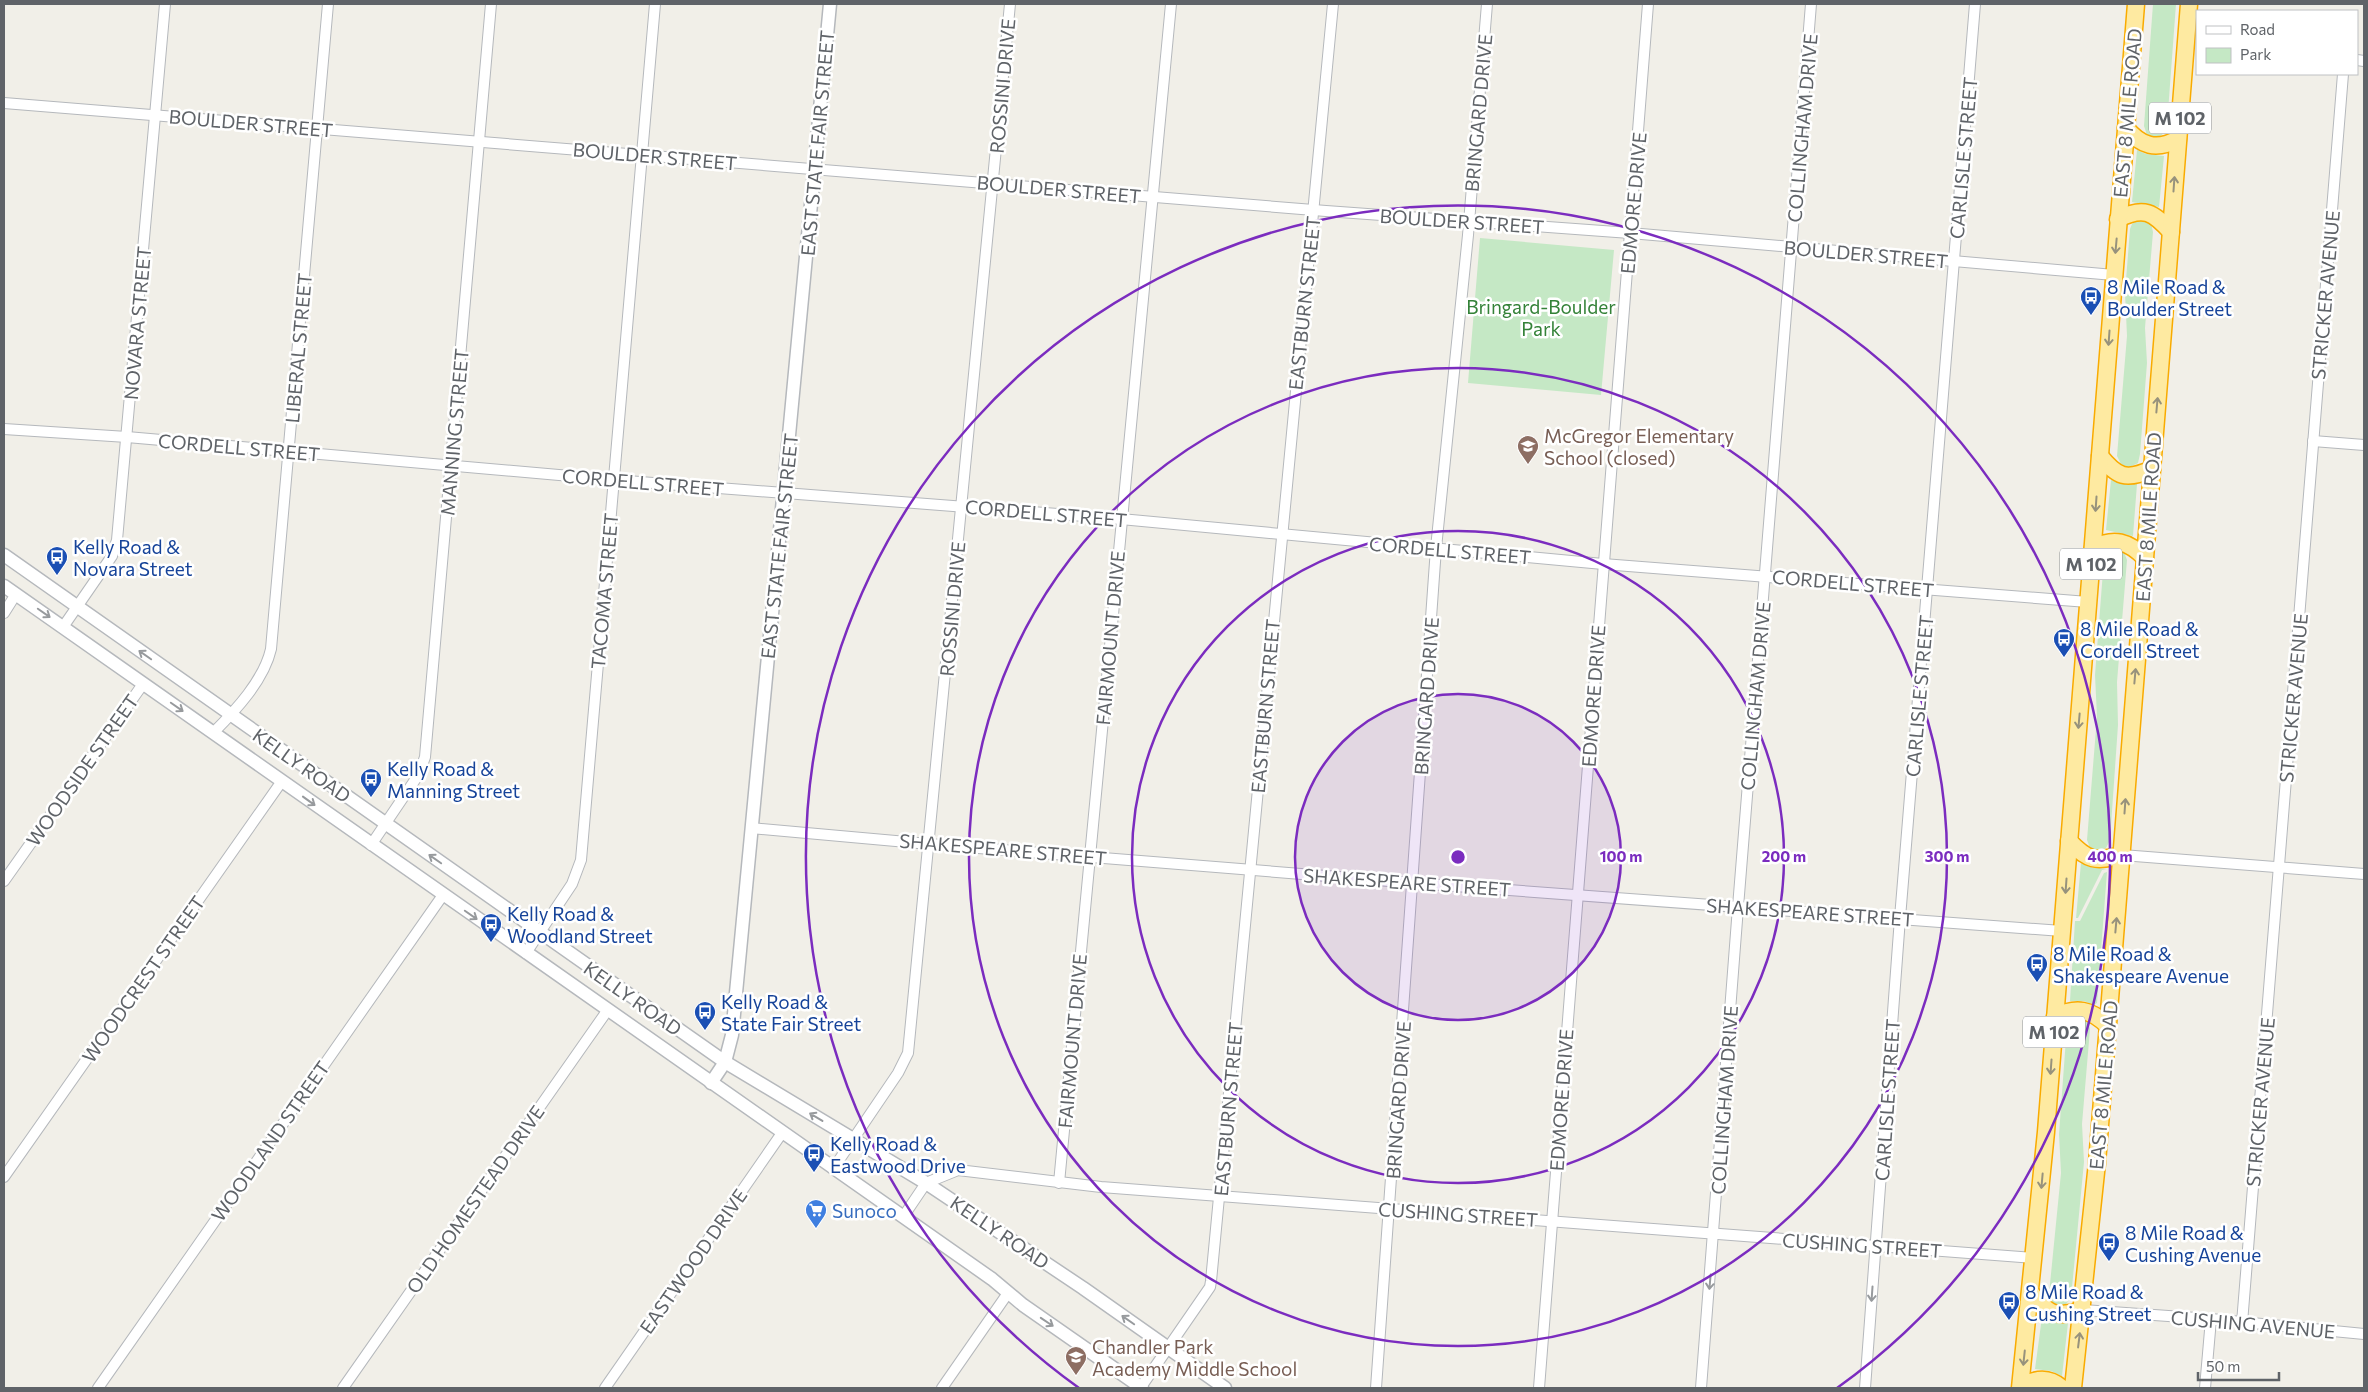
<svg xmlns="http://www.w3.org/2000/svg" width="2368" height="1392" viewBox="0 0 2368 1392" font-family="Commissioner,sans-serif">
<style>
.green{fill:#c5e8c5}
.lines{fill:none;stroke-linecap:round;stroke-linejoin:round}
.minor-casing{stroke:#b5b8bc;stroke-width:12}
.tertiary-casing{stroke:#b5b8bc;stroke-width:15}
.trunk-casing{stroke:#f9ab00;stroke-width:19}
.minor{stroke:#fff;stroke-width:10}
.tertiary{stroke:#fff;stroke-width:12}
.trunk{stroke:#feeaa1;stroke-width:16}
.oneway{stroke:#97927c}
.oneway2{stroke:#979a9d}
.ring{fill:none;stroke:#7b2cbf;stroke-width:2.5}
.labels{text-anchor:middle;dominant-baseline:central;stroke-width:5;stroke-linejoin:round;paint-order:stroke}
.shield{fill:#fff;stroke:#8f9295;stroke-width:1}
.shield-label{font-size:18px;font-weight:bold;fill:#5f6368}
.street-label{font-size:19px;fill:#5f6368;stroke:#fff}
.transit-label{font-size:19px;fill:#164399;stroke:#fff;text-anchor:start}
.park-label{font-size:19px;fill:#348238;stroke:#fff}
.education-label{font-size:19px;fill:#785e54;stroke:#fff;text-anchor:start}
.shop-label{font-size:19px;fill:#366cbe;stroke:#fff;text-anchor:start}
.centre{fill:#7b2cbf;stroke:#fff;stroke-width:2.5}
.ring-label{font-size:15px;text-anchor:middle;font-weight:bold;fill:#7b2cbf;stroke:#fff;stroke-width:5;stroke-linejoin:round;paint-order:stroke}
</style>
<rect width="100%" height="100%" fill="#f1efe8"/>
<g class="green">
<path d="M2153,4H2176L2167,125L2164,133L2158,138L2147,135L2144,126Z"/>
<path d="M2137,150L2146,154L2164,156L2159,207L2132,202Z"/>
<path d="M2139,219L2151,223L2153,232L2145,328L2147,363L2140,454L2138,463L2128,468L2121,464L2117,456L2127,336L2125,293L2130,229L2132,224Z"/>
<path d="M1480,238L1614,250L1601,395L1468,383Z"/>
<path d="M2111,480L2127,485L2137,484L2133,536L2106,530Z"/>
<path d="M2110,549L2124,552L2127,560L2117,682L2118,725L2110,840L2106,848L2099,851L2090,848L2087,840L2097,717L2095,675L2104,558Z"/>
<path d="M2081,863L2090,867L2107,869L2102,870L2078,918H2076Z"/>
<path d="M2107,872L2097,1003L2094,1005L2084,1001H2070L2075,921H2080L2104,873Z"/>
<path d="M2077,1017L2088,1021L2090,1029L2082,1124L2084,1162L2071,1298L2066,1304L2058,1306L2051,1302L2049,1294L2061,1173L2059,1134L2067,1025Z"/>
<path d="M2042,1317L2055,1323H2068L2062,1376L2051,1371L2035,1369Z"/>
</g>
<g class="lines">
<g class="minor-casing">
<g id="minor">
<path d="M2357,60L2364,61"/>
<path d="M4,103L1326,211L1630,233L2114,275"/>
<path d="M4,429L127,437L627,481L1110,518L1603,564L2088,602"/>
<path d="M2313,441L2364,445"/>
<path d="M4,613L16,594"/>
<path d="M63,627L112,556L117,540L165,4"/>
<path d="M213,733C236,710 264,680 271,649L328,4"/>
<path d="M751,828L929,844L1414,883L2062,931"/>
<path d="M371,845L419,774L425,757L491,4"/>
<path d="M2122,855L2364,874"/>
<path d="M4,881L143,684"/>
<path d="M526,953L572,884L581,860L655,4"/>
<path d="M833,1169L898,1073L908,1053L1010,4"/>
<path d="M4,1177L282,781"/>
<path d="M1059,1183L1171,4"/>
<path d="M903,1217L926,1183L958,1170L1101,1187L2035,1258"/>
<path d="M2083,1310L2211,1319L2364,1334"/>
<path d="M2242,1323L2343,74"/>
<path d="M1141,1387L1210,1287L1211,1281L1333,4"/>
<path d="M98,1388L443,895"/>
<path d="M343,1388L607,1011"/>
<path d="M605,1388L782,1133"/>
<path d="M942,1388L1008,1293"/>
<path d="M1376,1388L1436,548L1468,235L1487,4"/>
<path d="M1539,1388L1648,4"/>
<path d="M1701,1388L1738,907L1811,4"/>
<path d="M1865,1388L1900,918L1975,4"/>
<path d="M2205,1388L2211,1319"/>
</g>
</g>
<g class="tertiary-casing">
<g id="tertiary">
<path d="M4,555L725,1062L926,1183L1083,1288L1225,1388"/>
<path d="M4,586L992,1279L1023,1305L1142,1388"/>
<path d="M711,1083L725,1062L732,1035L830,4"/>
</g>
</g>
<g class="trunk-casing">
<g id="trunk">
<path d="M2126,128C2141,146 2156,151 2178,139"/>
<path d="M2118,219C2144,206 2153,212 2171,232"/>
<path d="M2100,456C2117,477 2126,481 2152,469"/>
<path d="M2093,548C2114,537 2128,541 2145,558"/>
<path d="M2069,841C2088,861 2095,862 2122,855"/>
<path d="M2055,1017C2076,1006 2091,1009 2108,1026"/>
<path d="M2031,1293C2049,1315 2055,1318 2083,1310"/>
<path d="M2021,1385C2037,1379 2048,1376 2062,1388"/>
<path d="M2020,1388L2046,1132L2136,4"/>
<path d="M2073,1388L2097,1163L2189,4"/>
</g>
</g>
<use href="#minor" class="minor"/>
<use href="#tertiary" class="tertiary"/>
<use href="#trunk" class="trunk"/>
</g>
<defs><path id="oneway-shaft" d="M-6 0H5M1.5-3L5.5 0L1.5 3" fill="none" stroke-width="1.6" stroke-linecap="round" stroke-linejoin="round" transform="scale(1.25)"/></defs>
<g class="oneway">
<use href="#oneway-shaft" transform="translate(2174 184) rotate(-86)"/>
<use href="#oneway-shaft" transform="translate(2116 246) rotate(95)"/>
<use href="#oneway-shaft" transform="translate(2109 338) rotate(94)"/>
<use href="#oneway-shaft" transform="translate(2157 405) rotate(-85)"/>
<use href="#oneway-shaft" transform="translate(2096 504) rotate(94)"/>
<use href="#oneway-shaft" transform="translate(2135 676) rotate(-85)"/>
<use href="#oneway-shaft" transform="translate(2079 721) rotate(95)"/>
<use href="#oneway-shaft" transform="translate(2125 806) rotate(-86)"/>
<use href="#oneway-shaft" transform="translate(2066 886) rotate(94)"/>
<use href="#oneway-shaft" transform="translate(2116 925) rotate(-85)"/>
<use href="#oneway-shaft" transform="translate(2051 1067) rotate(94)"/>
<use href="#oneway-shaft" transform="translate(2042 1181) rotate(95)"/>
<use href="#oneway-shaft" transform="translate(2079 1340) rotate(-83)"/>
<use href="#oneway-shaft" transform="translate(2024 1358) rotate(96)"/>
</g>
<g class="oneway2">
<use href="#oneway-shaft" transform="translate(44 613) rotate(35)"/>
<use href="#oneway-shaft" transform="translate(145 655) rotate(-145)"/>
<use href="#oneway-shaft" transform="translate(177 707) rotate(35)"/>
<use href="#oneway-shaft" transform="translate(309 801) rotate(36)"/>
<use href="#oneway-shaft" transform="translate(435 859) rotate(-145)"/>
<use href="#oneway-shaft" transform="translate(471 915) rotate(35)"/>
<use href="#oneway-shaft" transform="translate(816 1117) rotate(-149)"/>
<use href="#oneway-shaft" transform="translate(1710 1282) rotate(95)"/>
<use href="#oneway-shaft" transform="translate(1872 1294) rotate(94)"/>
<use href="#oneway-shaft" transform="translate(1128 1320) rotate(-145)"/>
<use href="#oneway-shaft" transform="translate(1047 1322) rotate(34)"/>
</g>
<circle cx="1458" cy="857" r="163" fill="#7b2cbf" fill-opacity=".12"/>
<g class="ring">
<circle cx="1458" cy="857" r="163"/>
<circle cx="1458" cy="857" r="326"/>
<circle cx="1458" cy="857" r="489"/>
<path d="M1079 1388A652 652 0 1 1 1837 1388"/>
</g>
<defs>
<g id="bus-pin" transform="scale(1.125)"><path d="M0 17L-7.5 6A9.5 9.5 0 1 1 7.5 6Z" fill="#1a4fb4" stroke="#fff"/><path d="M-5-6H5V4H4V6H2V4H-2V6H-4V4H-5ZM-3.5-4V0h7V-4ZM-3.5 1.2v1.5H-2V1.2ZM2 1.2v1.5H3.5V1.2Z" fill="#fff"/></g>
<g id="school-pin" transform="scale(1.125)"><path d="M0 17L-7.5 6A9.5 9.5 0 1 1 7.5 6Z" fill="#8d6e63" stroke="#fff"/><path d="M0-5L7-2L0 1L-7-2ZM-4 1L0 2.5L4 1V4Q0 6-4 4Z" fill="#fff"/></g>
<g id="supermarket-pin" transform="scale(1.125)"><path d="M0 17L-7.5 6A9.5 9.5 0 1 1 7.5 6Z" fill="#3f7fe0" stroke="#fff"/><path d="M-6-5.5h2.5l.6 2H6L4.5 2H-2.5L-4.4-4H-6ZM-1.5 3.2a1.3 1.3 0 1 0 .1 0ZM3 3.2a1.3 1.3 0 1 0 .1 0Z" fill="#fff"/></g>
</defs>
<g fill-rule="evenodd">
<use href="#bus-pin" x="2091" y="297"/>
<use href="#school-pin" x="1528" y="446"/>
<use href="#bus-pin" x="57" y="557"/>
<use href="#bus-pin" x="2064" y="639"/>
<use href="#bus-pin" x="371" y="779"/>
<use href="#bus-pin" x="491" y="924"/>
<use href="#bus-pin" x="2037" y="964"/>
<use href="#bus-pin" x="705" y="1012"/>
<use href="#bus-pin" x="814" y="1154"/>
<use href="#supermarket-pin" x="816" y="1210"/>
<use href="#bus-pin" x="2109" y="1243"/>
<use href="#bus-pin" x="2009" y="1302"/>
<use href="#school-pin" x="1076" y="1357"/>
</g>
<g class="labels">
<g class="shield">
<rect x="2149" y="102.5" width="62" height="31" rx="4"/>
<rect x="2060" y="548.5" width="62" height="31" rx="4"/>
<rect x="2023" y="1016.5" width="62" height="31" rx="4"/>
</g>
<g class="shield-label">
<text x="2180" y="118">M 102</text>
<text x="2091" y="564">M 102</text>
<text x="2054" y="1032">M 102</text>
</g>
<g class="street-label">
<text transform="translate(1002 86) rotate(-85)">ROSSINI DRIVE</text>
<text transform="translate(1478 113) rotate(-85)">BRINGARD DRIVE</text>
<text transform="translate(2127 113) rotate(-85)">EAST 8 MILE ROAD</text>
<text transform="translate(251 123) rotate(5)">BOULDER STREET</text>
<text transform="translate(1802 128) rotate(-85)">COLLINGHAM DRIVE</text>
<text transform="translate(817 143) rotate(-85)">EAST STATE FAIR STREET</text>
<text transform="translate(655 156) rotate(5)">BOULDER STREET</text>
<text transform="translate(1963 158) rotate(-85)">CARLISLE STREET</text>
<text transform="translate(1059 189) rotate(5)">BOULDER STREET</text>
<text transform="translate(1633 203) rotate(-85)">EDMORE DRIVE</text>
<text transform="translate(1462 221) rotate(4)">BOULDER STREET</text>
<text transform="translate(1866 254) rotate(5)">BOULDER STREET</text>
<text transform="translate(2325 295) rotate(-85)">STRICKER AVENUE</text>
<text transform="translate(1304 303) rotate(-84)">EASTBURN STREET</text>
<text transform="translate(137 323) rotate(-85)">NOVARA STREET</text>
<text transform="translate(298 348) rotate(-85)">LIBERAL STREET</text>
<text transform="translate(454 432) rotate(-85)">MANNING STREET</text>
<text transform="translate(239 447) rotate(5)">CORDELL STREET</text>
<text transform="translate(643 482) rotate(5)">CORDELL STREET</text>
<text transform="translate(1046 513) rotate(5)">CORDELL STREET</text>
<text transform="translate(2148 517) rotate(-86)">EAST 8 MILE ROAD</text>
<text transform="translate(779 546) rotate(-84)">EAST STATE FAIR STREET</text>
<text transform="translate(1450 550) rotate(5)">CORDELL STREET</text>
<text transform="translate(1853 583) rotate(5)">CORDELL STREET</text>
<text transform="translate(604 591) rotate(-85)">TACOMA STREET</text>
<text transform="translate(952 609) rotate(-85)">ROSSINI DRIVE</text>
<text transform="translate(1110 638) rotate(-85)">FAIRMOUNT DRIVE</text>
<text transform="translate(1426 696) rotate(-86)">BRINGARD DRIVE</text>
<text transform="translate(1593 696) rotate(-86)">EDMORE DRIVE</text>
<text transform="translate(1755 696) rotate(-85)">COLLINGHAM DRIVE</text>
<text transform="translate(1919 696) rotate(-85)">CARLISLE STREET</text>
<text transform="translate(2293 698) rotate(-85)">STRICKER AVENUE</text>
<text transform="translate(1265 706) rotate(-85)">EASTBURN STREET</text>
<text transform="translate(302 765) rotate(35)">KELLY ROAD</text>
<text transform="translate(82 770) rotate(-55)">WOODSIDE STREET</text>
<text transform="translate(1003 849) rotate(5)">SHAKESPEARE STREET</text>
<text transform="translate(1407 882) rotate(4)">SHAKESPEARE STREET</text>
<text transform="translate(1810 912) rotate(4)">SHAKESPEARE STREET</text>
<text transform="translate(143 979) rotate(-55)">WOODCREST STREET</text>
<text transform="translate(633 998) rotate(35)">KELLY ROAD</text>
<text transform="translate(1072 1041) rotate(-85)">FAIRMOUNT DRIVE</text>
<text transform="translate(2103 1085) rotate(-85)">EAST 8 MILE ROAD</text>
<text transform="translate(1398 1100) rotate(-86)">BRINGARD DRIVE</text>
<text transform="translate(1561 1100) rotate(-86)">EDMORE DRIVE</text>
<text transform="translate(1724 1100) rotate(-86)">COLLINGHAM DRIVE</text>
<text transform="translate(1887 1100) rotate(-86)">CARLISLE STREET</text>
<text transform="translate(2260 1102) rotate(-85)">STRICKER AVENUE</text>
<text transform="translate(1228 1109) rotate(-85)">EASTBURN STREET</text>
<text transform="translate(270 1141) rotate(-55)">WOODLAND STREET</text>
<text transform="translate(475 1199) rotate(-55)">OLD HOMESTEAD DRIVE</text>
<text transform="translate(1458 1214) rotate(4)">CUSHING STREET</text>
<text transform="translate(1000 1232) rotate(34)">KELLY ROAD</text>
<text transform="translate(1862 1245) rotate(4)">CUSHING STREET</text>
<text transform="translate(693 1261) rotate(-55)">EASTWOOD DRIVE</text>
<text transform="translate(2253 1324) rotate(5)">CUSHING AVENUE</text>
</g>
<g class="transit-label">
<text x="2107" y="286">8 Mile Road &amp;<tspan x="2107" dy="22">Boulder Street</tspan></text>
<text x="73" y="546">Kelly Road &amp;<tspan x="73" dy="22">Novara Street</tspan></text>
<text x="2080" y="628">8 Mile Road &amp;<tspan x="2080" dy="22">Cordell Street</tspan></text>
<text x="387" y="768">Kelly Road &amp;<tspan x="387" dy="22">Manning Street</tspan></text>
<text x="507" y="913">Kelly Road &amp;<tspan x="507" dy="22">Woodland Street</tspan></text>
<text x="2053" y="953">8 Mile Road &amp;<tspan x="2053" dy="22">Shakespeare Avenue</tspan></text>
<text x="721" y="1001">Kelly Road &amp;<tspan x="721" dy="22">State Fair Street</tspan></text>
<text x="830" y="1143">Kelly Road &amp;<tspan x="830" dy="22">Eastwood Drive</tspan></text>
<text x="2125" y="1232">8 Mile Road &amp;<tspan x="2125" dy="22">Cushing Avenue</tspan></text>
<text x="2025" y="1291">8 Mile Road &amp;<tspan x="2025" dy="22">Cushing Street</tspan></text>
</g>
<g class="park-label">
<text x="1541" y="306">Bringard-Boulder<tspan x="1541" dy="22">Park</tspan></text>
</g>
<g class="education-label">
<text x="1544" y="435">McGregor Elementary<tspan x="1544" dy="22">School (closed)</tspan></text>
<text x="1092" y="1346">Chandler Park<tspan x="1092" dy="22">Academy Middle School</tspan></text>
</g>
<g class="shop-label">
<text x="832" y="1210">Sunoco</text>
</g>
</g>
<circle cx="1458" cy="857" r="8" class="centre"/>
<g class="ring-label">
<text x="1621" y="862">100 m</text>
<text x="1784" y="862">200 m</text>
<text x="1947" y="862">300 m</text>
<text x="2110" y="862">400 m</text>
</g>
<rect width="2368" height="1392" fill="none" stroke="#5f6368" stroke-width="10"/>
<rect x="2196" y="10" width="162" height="65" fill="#ffffff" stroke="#bfc1c3"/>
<rect x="2206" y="26" width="25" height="8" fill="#ffffff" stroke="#bfc1c3"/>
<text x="2240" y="35" font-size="15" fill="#5f6368">Road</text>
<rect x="2206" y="48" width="25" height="15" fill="#c5e8c5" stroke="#bfc1c3"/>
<text x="2240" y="60" font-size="15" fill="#5f6368">Park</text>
<path d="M2198 1372v8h81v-8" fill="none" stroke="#5f6368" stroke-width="2.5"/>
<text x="2206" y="1372" font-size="15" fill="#5f6368" stroke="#ffffff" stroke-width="4" paint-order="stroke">50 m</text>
</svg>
